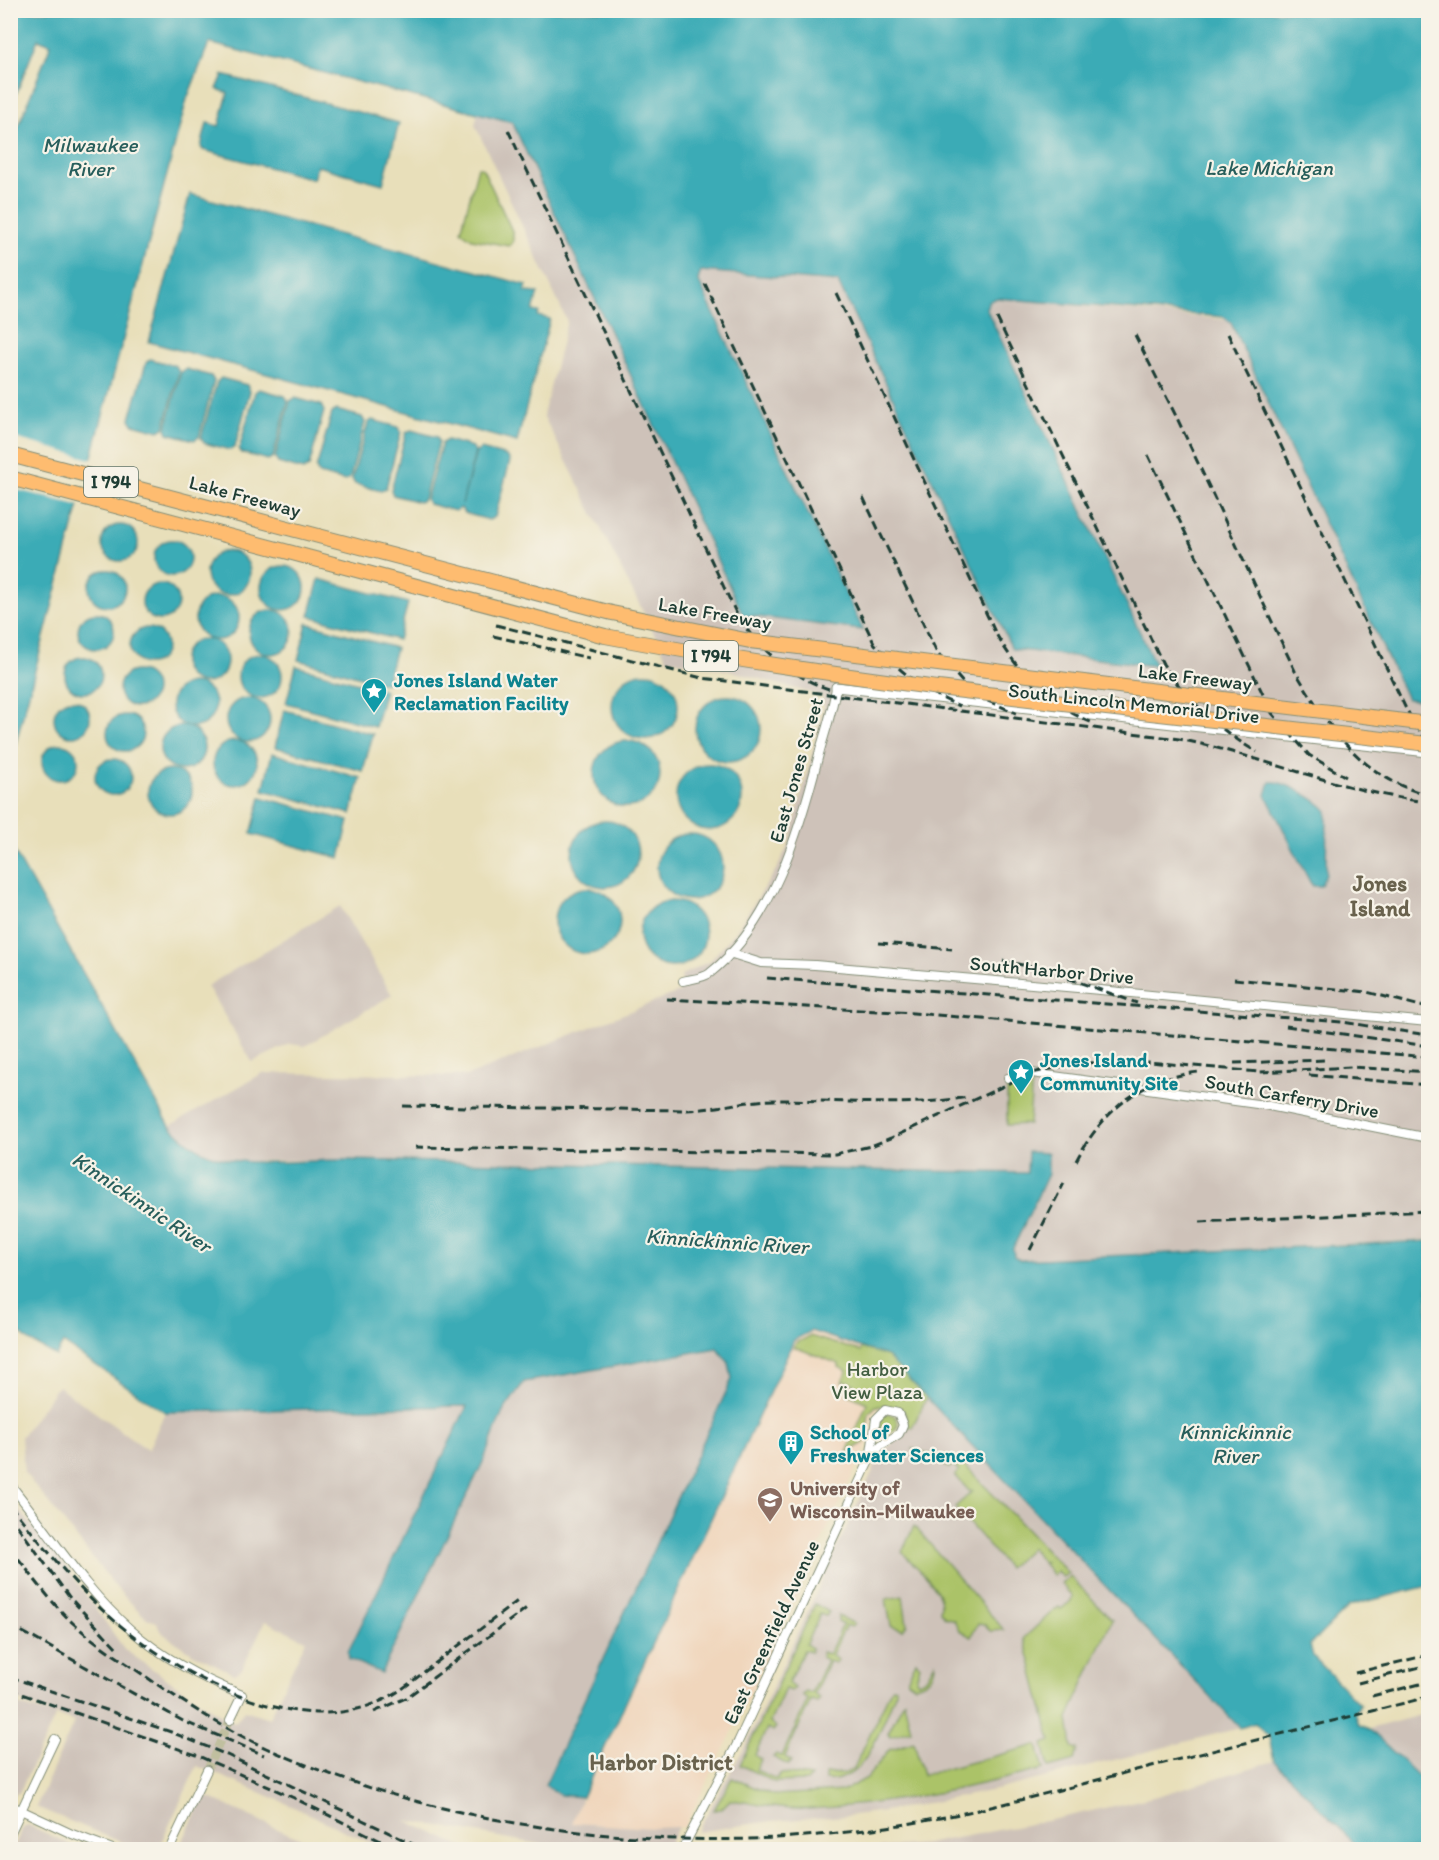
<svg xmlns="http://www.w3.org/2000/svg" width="1439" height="1860" viewBox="0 0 1439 1860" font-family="Itim,sans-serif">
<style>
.built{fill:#f0d6bc}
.industrial{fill:#cec2b9}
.green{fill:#abc368;stroke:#65804e;stroke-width:1.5}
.water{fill:#3aabb6;stroke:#2c7475;stroke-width:1.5}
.pier{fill:#e8dfba}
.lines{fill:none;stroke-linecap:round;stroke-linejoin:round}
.minor-tunnel{stroke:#c0bf9f;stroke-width:8;stroke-dasharray:8 4;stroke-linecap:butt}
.minor-casing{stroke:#848e77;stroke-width:10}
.tertiary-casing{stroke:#848e77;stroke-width:11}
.motorway-casing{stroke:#848e77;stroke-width:16}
.minor{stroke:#fff;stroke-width:8}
.tertiary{stroke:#fff;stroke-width:9}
.motorway{stroke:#febc70;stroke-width:14}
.rail{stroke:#1f3d34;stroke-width:3;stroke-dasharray:9 4.5;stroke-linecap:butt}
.motorway-bridge-casing{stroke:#848e77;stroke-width:16;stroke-linecap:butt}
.motorway-bridge{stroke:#febc70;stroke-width:14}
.labels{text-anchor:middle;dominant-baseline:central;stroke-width:4.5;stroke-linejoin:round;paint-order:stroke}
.shield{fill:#f7f3e8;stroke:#60746a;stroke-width:1.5}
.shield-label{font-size:18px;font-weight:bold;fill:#1f3d34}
.street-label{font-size:20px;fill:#1f3d34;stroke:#f7f3e8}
.culture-label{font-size:20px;font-weight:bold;fill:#0d838f;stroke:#f7f3e8;text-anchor:start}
.park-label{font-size:20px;fill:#425e41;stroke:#f7f3e8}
.education-label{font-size:20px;font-weight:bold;fill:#785e54;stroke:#f7f3e8;text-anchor:start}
.water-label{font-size:21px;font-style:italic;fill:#275e5b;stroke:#f7f3e8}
.quarter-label{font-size:22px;font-weight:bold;fill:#69624d;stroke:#f7f3e8}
</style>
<rect width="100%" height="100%" fill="#f7f3e8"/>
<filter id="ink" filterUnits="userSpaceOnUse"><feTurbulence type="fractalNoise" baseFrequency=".0167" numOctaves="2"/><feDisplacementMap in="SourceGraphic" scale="12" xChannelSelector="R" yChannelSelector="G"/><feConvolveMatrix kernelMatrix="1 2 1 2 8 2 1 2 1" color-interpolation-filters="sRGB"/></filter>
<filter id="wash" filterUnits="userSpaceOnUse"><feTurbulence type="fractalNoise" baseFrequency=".008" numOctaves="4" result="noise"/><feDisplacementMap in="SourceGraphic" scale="24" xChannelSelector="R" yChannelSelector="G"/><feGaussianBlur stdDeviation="1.35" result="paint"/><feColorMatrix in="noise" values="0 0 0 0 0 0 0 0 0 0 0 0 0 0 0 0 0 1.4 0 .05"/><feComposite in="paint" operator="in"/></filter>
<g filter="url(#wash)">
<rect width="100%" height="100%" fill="#e8dfba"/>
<path class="built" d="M811,1331L862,1348L847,1380L854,1384L850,1393L879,1407L871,1417L870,1438L729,1739L684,1827L654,1828L571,1823L794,1340Z"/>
<g class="industrial">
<path d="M478,112L512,122L743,615L863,630L698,279L701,271L838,282L1012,649L1155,666L986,308L989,301L997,298L1229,320L1407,699L1428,701V1240L1021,1260L1014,1256L1013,1248L1048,1174V1153L1028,1152L1027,1173L343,1160L245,1161L215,1157L186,1142L170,1126L263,1073L467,1076L679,992L682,975L710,961L736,931L778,867L790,841L824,707L822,696L735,672L667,659L543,415L567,321L475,125Z"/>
<path d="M340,906L392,995L305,1046L290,1044L252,1062L207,986Z"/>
<path d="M717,1348L729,1363L732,1379L545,1785L560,1795L582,1797L572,1823L654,1828L678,1827L667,1849H565L405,1820L467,1849H383L281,1801L197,1766L158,1849H138L36,1807L74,1722L56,1715L19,1793L11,1795V1703L53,1714L11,1698L10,1499L65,1565L125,1650L203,1704L235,1723L244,1710L269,1718L306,1640L265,1621L242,1669L235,1674L192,1653L165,1635L159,1629L157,1622L147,1619L120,1592L24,1472L21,1437L58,1386L148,1450L165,1412L467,1406L348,1652L381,1673L483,1462L502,1413L520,1385L524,1382Z"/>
<path d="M927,1397L1240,1728L1000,1789L898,1809L847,1816L771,1821L697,1832L746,1744L882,1451L901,1437L907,1426L912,1428Z"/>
<path d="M1428,1713V1785L1369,1729Z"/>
<path d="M1274,1761L1360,1849L853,1850L925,1844L1051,1820L1153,1797Z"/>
<path d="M204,1795L280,1830L326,1849H179Z"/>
<path d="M28,1825L71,1845L84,1849H13L23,1827Z"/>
</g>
<g class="green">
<path d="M478,167L483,169L513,233V242L509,246L472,239L461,231Z"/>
<path d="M1022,1082H1032L1029,1124L1007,1125V1087Z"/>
<path d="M810,1336L860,1351L862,1348L887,1356L927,1397L912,1428L907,1426L906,1415L899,1407L876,1406L869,1413L865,1442L847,1453L867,1403L847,1394L854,1384L847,1381L842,1382L847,1371L839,1367V1364L794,1347L796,1343Z"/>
<circle cx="889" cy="1423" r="9"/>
<path d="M912,1449L940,1457L958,1458L1068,1573L1063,1577L1057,1572L1053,1575L1044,1564L1047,1561L1043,1563L1031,1548L1008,1568L955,1507L973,1491H969L955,1475L959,1471L953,1465L949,1468Z"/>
<path d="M914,1526L917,1529L1004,1630L990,1631L985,1624L978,1623L971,1637L959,1630L954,1620L945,1617L940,1611C947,1590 915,1567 902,1552Z"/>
<path d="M1070,1576L1112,1620L1068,1718L1072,1747L1077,1749L1074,1761L1049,1768L1043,1744L1051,1741L1024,1638L1054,1610L1059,1607L1061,1609L1071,1601L1072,1596L1061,1584Z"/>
<path d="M903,1596L907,1625L903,1630L891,1626L886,1599Z"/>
<path d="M815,1604L829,1612L826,1616L820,1614L806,1644L812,1648L811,1652L804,1650L788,1683L794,1688L791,1691L785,1689L770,1722L776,1727L773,1731L767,1728L755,1755L761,1760L756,1770L776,1779L781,1773L811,1777L807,1781L774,1782L740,1765Z"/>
<path d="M838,1616L855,1624L851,1627L846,1625L832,1655L838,1660L835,1663L829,1661L814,1694L820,1699L817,1702L811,1700L785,1757L791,1761L788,1765L773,1757L776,1754L782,1756L808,1699L802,1695L806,1691L811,1693L827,1660L821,1657L822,1652L829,1654L843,1624L838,1621Z"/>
<path d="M916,1661L920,1666L916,1679L918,1682L926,1678L935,1663C935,1676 927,1683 915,1686L907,1680Z"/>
<path d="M892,1687L896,1688V1692C882,1723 867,1785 825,1780V1774L846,1773L854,1768Z"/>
<path d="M904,1701L911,1730L890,1736L888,1733Z"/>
<path d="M914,1742L923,1775L1037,1745L1044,1769C967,1789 887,1805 808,1809C783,1811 755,1803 730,1800L721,1809L714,1810L732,1778L773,1795L843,1791L867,1778L889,1750Z"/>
</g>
<g class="water">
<path d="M11,11H1428V701L1407,699L1231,323L1224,317L997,298L989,301L986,308L1156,666L1012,649L838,282L701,271L698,280L863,630L743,615L512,122L209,43L187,99L11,761V145L51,44L38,39L15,97L11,95Z"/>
<path d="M223,75L399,123L383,184L317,166L313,179L203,150L201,147L207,123L219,126L228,93L217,89Z"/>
<path d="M190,194L527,285L525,292L538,293L533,311L539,312L538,316L550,319L517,442L149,342Z"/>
<path d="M150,359L176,366L179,372L164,428L159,431L133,424L130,419L146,363Z"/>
<path d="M186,369L211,376L214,381L199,437L194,440L168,433L166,428L181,372Z"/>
<path d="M221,378L247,385L250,391L235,447L230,450L204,443L201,438L217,382Z"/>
<path d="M259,389L285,396L288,401L273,457L268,460L242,453L239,449L255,392Z"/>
<path d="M295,398L321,405L324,411L309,467L303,470L278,463L275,458L290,401Z"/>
<path d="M336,410L362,417L365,422L350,478L345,481L319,474L316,469L332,413Z"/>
<path d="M372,420L398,427L401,432L386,488L381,491L355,484L352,479L368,423Z"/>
<path d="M411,430L437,437L439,442L424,499L419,502L393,495L391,490L406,433Z"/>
<path d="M447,440L472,447L475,452L462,504L476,452L481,449L507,456L510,461L495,517L489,520L464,513L461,508L455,511L429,504L426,500L442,443Z"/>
<circle cx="120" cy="543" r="18"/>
<circle cx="172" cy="558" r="18"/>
<circle cx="228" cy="573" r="22"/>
<circle cx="283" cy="588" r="22"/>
<circle cx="107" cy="588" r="18"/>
<path d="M319,579L408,603L398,640L309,616Z"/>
<circle cx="160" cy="602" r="18"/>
<circle cx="217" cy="618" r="22"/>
<circle cx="271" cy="632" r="22"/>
<circle cx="96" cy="631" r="18"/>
<path d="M307,623L396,648L386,684L298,660Z"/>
<circle cx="148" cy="646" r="18"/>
<circle cx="205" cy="661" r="22"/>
<circle cx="260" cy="676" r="22"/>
<circle cx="83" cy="675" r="18"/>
<path d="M296,666L385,690L375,727L286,703Z"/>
<circle cx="137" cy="689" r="18"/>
<circle cx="645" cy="706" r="33"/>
<circle cx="193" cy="705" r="22"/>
<circle cx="728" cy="729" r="33"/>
<circle cx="248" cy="720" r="22"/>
<circle cx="72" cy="718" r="18"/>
<path d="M284,710L373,734L363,771L275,747Z"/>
<circle cx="125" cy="733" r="18"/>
<circle cx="182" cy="748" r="22"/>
<circle cx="235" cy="763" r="22"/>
<circle cx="627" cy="774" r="33"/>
<circle cx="60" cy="762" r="18"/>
<path d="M272,753L361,778L351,814L263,790Z"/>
<circle cx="113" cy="777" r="18"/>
<circle cx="709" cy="797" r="33"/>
<circle cx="170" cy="792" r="22"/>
<path d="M1270,782C1283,780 1319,800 1327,811L1326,873L1321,886H1313L1310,882L1266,795Z"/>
<path d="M261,797L349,821L340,858L251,834Z"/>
<circle cx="605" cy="854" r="33"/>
<circle cx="690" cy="867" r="33"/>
<path d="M10,844L170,1126C183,1139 199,1152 217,1157C256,1167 303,1160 343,1160L1027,1173L1028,1152L1048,1153V1174L1013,1248L1014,1256L1020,1260L1428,1241V1586L1349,1606L1310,1645L1313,1656L1360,1705L1355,1712L1359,1725L1369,1729L1428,1785V1849H1360L1274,1761L1269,1737L1255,1723L1240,1728L887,1356L811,1331L794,1340L582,1797L560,1795L545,1785L732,1379L729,1363L717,1348L524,1382L502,1413L483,1462L381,1673L349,1659L348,1652L467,1406L165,1412L63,1343L56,1356L29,1341L11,1325L20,1313L10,1306Z"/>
<circle cx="587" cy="921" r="33"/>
<circle cx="672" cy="934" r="33"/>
</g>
<path class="pier" d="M11,437L94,460L81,506L10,488Z"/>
</g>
<g filter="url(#ink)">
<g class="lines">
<path class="minor-tunnel" d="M207,1770L230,1720"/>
<g class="minor-casing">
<g id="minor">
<path d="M729,953L761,963L815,965L1100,990L1428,1022"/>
<path d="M683,981C691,979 704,978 710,973C773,923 800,829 819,754C825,732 833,710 836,687"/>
<path d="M1008,1078L1032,1073L1264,1105L1428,1138"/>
<path d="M885,1410L898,1413L903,1425L899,1434L881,1445L870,1459L876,1419Z"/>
<path d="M10,1484C49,1532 84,1589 131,1630C163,1658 203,1679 242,1695L230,1720"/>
<path d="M10,1805L72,1834L115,1850"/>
<path d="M10,1834L55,1739"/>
<path d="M169,1850L207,1770"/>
<path d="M682,1850L738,1742L870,1459"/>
</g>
</g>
<g class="tertiary-casing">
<path id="tertiary" d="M836,687L1428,752"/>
</g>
<g class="motorway-casing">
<path id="motorway" d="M10,455L212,508"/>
</g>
<use href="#minor" class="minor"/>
<use href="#tertiary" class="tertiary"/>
<use href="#motorway" class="motorway"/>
<g class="rail">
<path d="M508,130L738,617C759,649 792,677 829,689"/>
<path d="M705,284L874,643C899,671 926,693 960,706"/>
<path d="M836,293L995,632C1019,674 1047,704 1093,723"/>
<path d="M997,318L1163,664C1187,700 1220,731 1257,752"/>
<path d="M1228,334L1406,709L1428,744"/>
<path d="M1135,335L1177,418L1295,671C1330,728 1360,777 1428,795"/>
<path d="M1148,455L1272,713L1309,755L1346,777"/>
<path d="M863,497L937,653L965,685L988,701L1016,713"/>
<path d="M496,625L702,678L1179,739C1262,756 1346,793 1428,802"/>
<path d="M493,636L589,658"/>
<path d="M879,943L952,949"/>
<path d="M1003,961L1042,969L1137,1003"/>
<path d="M767,978L1342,1022L1428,1035"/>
<path d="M1234,979L1367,992L1428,1008"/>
<path d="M667,999L913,1013L1428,1057"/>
<path d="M1286,1026L1428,1046"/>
<path d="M1234,1063L1327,1060"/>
<path d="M1309,1075L1428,1085"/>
<path d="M403,1106L684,1110C715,1110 744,1100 775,1100C839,1100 905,1108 968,1097"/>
<path d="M415,1147L835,1154L871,1146L891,1138L1032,1073L1078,1063L1149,1062L1259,1072L1351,1067L1428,1072"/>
<path d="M1076,1161C1102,1111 1142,1078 1199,1072"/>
<path d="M1200,1222L1428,1211"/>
<path d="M1030,1250L1064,1183"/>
<path d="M10,1505C39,1541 67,1576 100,1608C164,1667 287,1740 376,1703C397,1695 415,1679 433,1665C462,1643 491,1621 520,1599"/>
<path d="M17,1525L70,1598L117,1648"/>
<path d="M10,1548C31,1574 50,1602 74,1624C95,1643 119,1658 142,1674C181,1701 223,1728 266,1748C457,1834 681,1857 887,1827C970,1815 1051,1792 1132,1771C1231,1746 1330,1722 1428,1697"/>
<path d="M10,1625L183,1721L264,1755"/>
<path d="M1355,1673L1428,1655"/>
<path d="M10,1677L171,1732L227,1755L425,1850"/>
<path d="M1358,1683L1428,1665"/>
<path d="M10,1690L196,1755L294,1798L399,1850"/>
<path d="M1372,1696L1428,1682"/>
<path d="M374,1712L406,1698L528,1607"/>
</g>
<g class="motorway-bridge-casing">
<g id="motorway-bridge">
<path d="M10,478L605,636C877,688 1154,712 1428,744"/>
<path d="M212,508L612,613L750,641L1428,724"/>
</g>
</g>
<use href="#motorway-bridge" class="motorway-bridge"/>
</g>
</g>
<defs>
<g id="sight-pin" transform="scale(1.35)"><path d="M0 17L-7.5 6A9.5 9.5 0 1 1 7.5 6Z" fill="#0f9aa8" stroke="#f7f3e8"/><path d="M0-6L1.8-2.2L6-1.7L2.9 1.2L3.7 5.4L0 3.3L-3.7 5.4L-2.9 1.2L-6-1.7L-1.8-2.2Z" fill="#fff"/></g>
<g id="building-pin" transform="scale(1.35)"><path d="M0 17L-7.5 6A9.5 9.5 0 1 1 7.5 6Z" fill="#0f9aa8" stroke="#f7f3e8"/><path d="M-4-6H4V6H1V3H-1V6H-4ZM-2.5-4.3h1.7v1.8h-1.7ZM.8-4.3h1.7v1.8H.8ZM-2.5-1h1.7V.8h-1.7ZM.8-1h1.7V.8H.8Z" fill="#fff"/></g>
<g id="university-pin" transform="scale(1.35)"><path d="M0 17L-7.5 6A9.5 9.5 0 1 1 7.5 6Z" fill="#8d6e63" stroke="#f7f3e8"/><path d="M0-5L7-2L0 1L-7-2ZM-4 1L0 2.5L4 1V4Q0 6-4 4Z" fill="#fff"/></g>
</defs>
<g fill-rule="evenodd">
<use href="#sight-pin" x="374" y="691"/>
<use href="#sight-pin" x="1021" y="1072"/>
<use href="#building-pin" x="791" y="1443"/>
<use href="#university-pin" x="770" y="1500"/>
</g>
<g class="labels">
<g class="shield">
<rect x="84" y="467" width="54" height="30" rx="4.5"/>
<rect x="684" y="641" width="54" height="30" rx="4.5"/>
</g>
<g class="shield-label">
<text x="111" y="482">I 794</text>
<text x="711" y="656">I 794</text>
</g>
<g class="street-label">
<text transform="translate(245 496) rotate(15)">Lake Freeway</text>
<text transform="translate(715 613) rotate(10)">Lake Freeway</text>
<text transform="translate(1195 677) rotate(7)">Lake Freeway</text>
<text transform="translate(1134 703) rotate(6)">South Lincoln Memorial Drive</text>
<text transform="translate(796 770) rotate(-74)">East Jones Street</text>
<text transform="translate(1052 970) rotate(5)">South Harbor Drive</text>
<text transform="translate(1292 1096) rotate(10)">South Carferry Drive</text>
<text transform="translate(771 1632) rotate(-65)">East Greenfield Avenue</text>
</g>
<g class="culture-label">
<text x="394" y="680">Jones Island Water<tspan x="394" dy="23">Reclamation Facility</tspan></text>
<text x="1040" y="1060">Jones Island<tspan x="1040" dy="23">Community Site</tspan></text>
<text x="810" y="1432">School of<tspan x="810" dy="23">Freshwater Sciences</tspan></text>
</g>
<g class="park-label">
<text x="877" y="1369">Harbor<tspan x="877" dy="23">View Plaza</tspan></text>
</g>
<g class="education-label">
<text x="790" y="1488">University of<tspan x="790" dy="23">Wisconsin-Milwaukee</tspan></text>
</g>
<g class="water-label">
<text x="90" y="144">Milwaukee<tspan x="90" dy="24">River</tspan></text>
<text x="1269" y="167">Lake Michigan</text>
<text transform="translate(142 1202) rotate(34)">Kinnickinnic River</text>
<text transform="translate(727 1241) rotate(4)">Kinnickinnic River</text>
<text x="1235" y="1431">Kinnickinnic<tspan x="1235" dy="24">River</tspan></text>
</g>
<g class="quarter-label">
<text x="1380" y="883">Jones<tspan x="1380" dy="25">Island</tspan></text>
<text x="661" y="1762">Harbor District</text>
</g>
</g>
<rect width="1439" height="1860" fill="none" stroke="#f7f3e8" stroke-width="36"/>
</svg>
